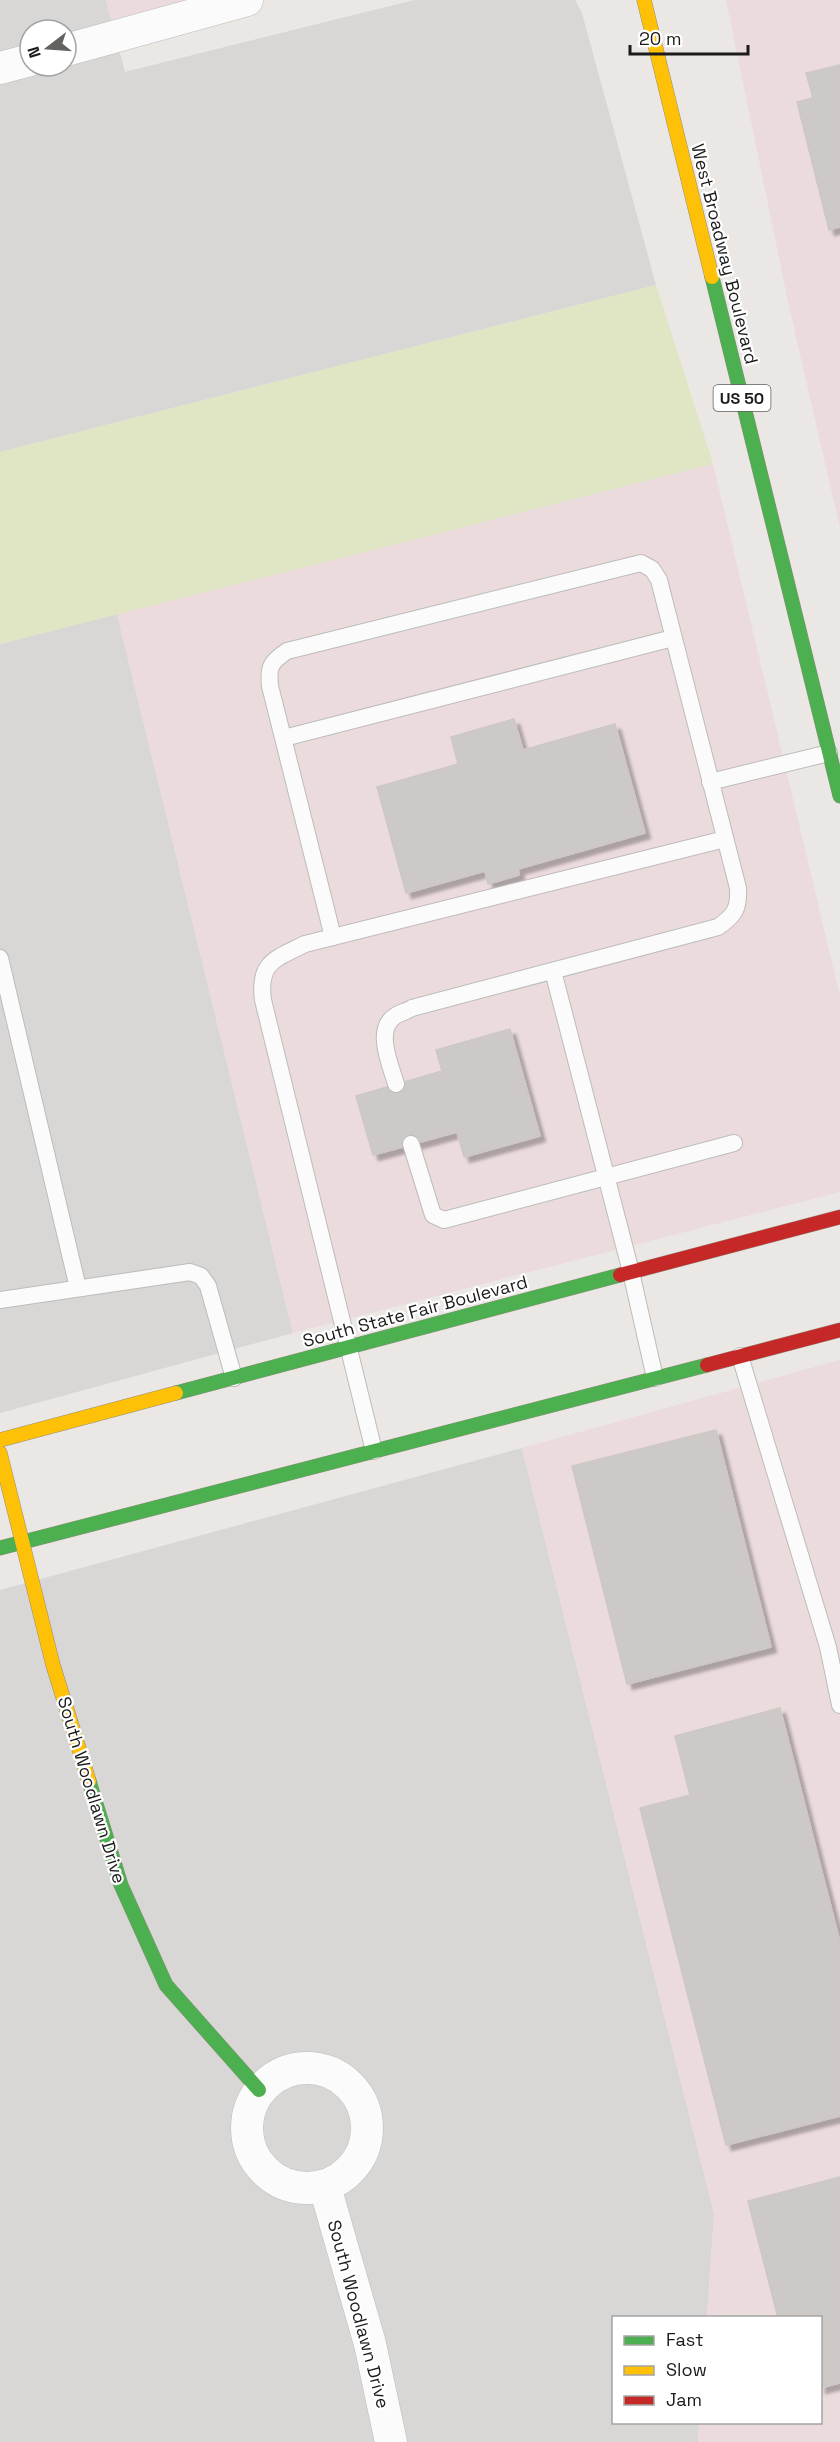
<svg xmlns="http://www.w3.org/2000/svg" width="840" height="2442" viewBox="0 0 840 2442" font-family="'Space Grotesk',sans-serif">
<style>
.residential{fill:#d9d7d6;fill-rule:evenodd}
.commercial{fill:#ebdbdd}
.grass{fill:#e0e5c4}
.building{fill:#ccc9c7;stroke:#cdc8c5;stroke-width:1.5;filter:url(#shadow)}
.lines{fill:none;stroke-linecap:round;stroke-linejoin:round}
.lane-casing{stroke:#bdbcba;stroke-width:18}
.street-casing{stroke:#bdbcba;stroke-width:33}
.fast-casing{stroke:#928e7e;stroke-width:15}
.slow-casing{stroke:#928e7e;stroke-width:15}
.jam-casing{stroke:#928e7e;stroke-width:15}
.lane{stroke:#fcfbfb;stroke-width:16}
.street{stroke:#fcfbfb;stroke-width:32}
.fast{stroke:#4caf50;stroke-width:14}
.slow{stroke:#ffc107;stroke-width:14}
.jam{stroke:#c62828;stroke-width:14}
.labels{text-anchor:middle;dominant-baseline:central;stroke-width:4.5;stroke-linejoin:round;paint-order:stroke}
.shield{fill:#fff;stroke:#5f5f5f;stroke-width:1.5}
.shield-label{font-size:16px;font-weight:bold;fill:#1b1b1b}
.street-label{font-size:18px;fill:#1b1b1b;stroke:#fff}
</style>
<defs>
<filter id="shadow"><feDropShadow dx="5.5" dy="5.5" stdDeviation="1.5" flood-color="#0004"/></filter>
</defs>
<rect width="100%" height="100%" fill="#eae7e4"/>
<g class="residential">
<path d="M0,0H106L125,72L414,0H575L582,13L656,285L0,452ZM30,30H66V66H30Z"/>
<path d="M117,614L293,1333L0,1413V644Z"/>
<path d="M522,1448L714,2214L707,2317L614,2318V2422L699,2423L698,2442H0V1590Z"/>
</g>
<g class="commercial">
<path d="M106,0H197L112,24Z"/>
<path d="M726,0H840V528L790,311Z"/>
<path d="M713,464L840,996V1192L293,1333L117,614Z"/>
<path d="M840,1360V2442H698L699,2423L820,2422V2318L707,2317L714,2214L522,1448Z"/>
</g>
<path class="grass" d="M656,285L713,464L0,644V452Z"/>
<g class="building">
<path d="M840,65V227L829,230L797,102L813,98L806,73Z"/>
<path d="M514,719L523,750L615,724L645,833L518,869L519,875L488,884L485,871L406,893L377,787L458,764L451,737Z"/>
<path d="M510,1029L540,1136L464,1157L457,1132L373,1155L356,1096L442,1071L436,1050Z"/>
<path d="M716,1430L771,1647L627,1684L572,1466Z"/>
<path d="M780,1708L840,1942V2116L726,2145L640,1808L690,1795L675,1736Z"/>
<path d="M840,2177V2383L820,2388V2318H778L748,2201Z"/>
</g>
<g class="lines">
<g class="lane-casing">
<g id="lane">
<path d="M284,738L673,638"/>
<path d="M710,782L829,753"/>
<path d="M333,937L270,686C268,666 271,662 287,651L641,563L652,569L659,580L738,888C739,909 735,915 718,927L412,1008C407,1011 400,1013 395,1016C374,1030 391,1066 396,1084"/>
<path d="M0,958L78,1288"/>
<path d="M553,971L631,1272L655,1378"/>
<path d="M411,1144L433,1215L444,1220L734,1143"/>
<path d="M0,1300L190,1272L201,1276L208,1286L234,1378"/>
<path d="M740,1356L828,1647L840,1705"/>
<path d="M374,1451L263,1000C258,962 275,959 305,944L725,839"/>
</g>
</g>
<g class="street-casing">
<g id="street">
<path d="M66,50L247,0"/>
<path d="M0,68L30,60"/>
<circle cx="307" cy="2128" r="60"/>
<path d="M325,2187L370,2344L391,2442"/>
</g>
</g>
<g class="fast-casing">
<g id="fast">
<path d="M712,277L840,796"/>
<path d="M176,1393L620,1275"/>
<path d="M0,1548L707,1365"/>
<path d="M89,1781L121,1885L166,1985L259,2090"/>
</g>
</g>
<g class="slow-casing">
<g id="slow">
<path d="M644,0L712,277"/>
<path d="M0,1440L176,1393"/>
<path d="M0,1453L53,1665L89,1781"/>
</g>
</g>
<g class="jam-casing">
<g id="jam">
<path d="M620,1275L840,1217"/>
<path d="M707,1365L840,1330"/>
</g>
</g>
<use href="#lane" class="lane"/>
<use href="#street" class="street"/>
<use href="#fast" class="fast"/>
<use href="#slow" class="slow"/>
<use href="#jam" class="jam"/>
</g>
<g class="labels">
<rect class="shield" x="713.5" y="385" width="57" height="26" rx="4.5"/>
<g class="shield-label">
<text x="742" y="398">US 50</text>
</g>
<g class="street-label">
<text transform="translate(725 254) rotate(76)">West Broadway Boulevard</text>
<text transform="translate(415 1311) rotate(-15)">South State Fair Boulevard</text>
<text transform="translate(92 1790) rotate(73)">South Woodlawn Drive</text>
<text transform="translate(359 2314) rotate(75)">South Woodlawn Drive</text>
</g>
</g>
<rect x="612" y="2316" width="210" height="108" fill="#ffffff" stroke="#a4a4a4" stroke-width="1.5"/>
<rect x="624" y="2336" width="30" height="9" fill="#4caf50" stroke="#a4a4a4" stroke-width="1.5"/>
<text x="666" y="2346" font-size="18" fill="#1b1b1b">Fast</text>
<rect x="624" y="2366" width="30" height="9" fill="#ffc107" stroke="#a4a4a4" stroke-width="1.5"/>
<text x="666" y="2376" font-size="18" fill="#1b1b1b">Slow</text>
<rect x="624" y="2396" width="30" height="9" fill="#c62828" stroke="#a4a4a4" stroke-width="1.5"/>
<text x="666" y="2406" font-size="18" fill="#1b1b1b">Jam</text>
<g transform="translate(48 48) rotate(253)"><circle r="28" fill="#ffffff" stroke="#a4a4a4" stroke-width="1.5"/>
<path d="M0-4.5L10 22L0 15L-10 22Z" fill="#636261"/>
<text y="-9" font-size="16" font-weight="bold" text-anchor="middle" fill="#1b1b1b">N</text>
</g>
<path d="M630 45v9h118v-9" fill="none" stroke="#1b1b1b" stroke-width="3"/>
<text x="639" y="45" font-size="18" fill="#1b1b1b" stroke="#ffffff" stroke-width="4.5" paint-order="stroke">20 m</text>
</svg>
